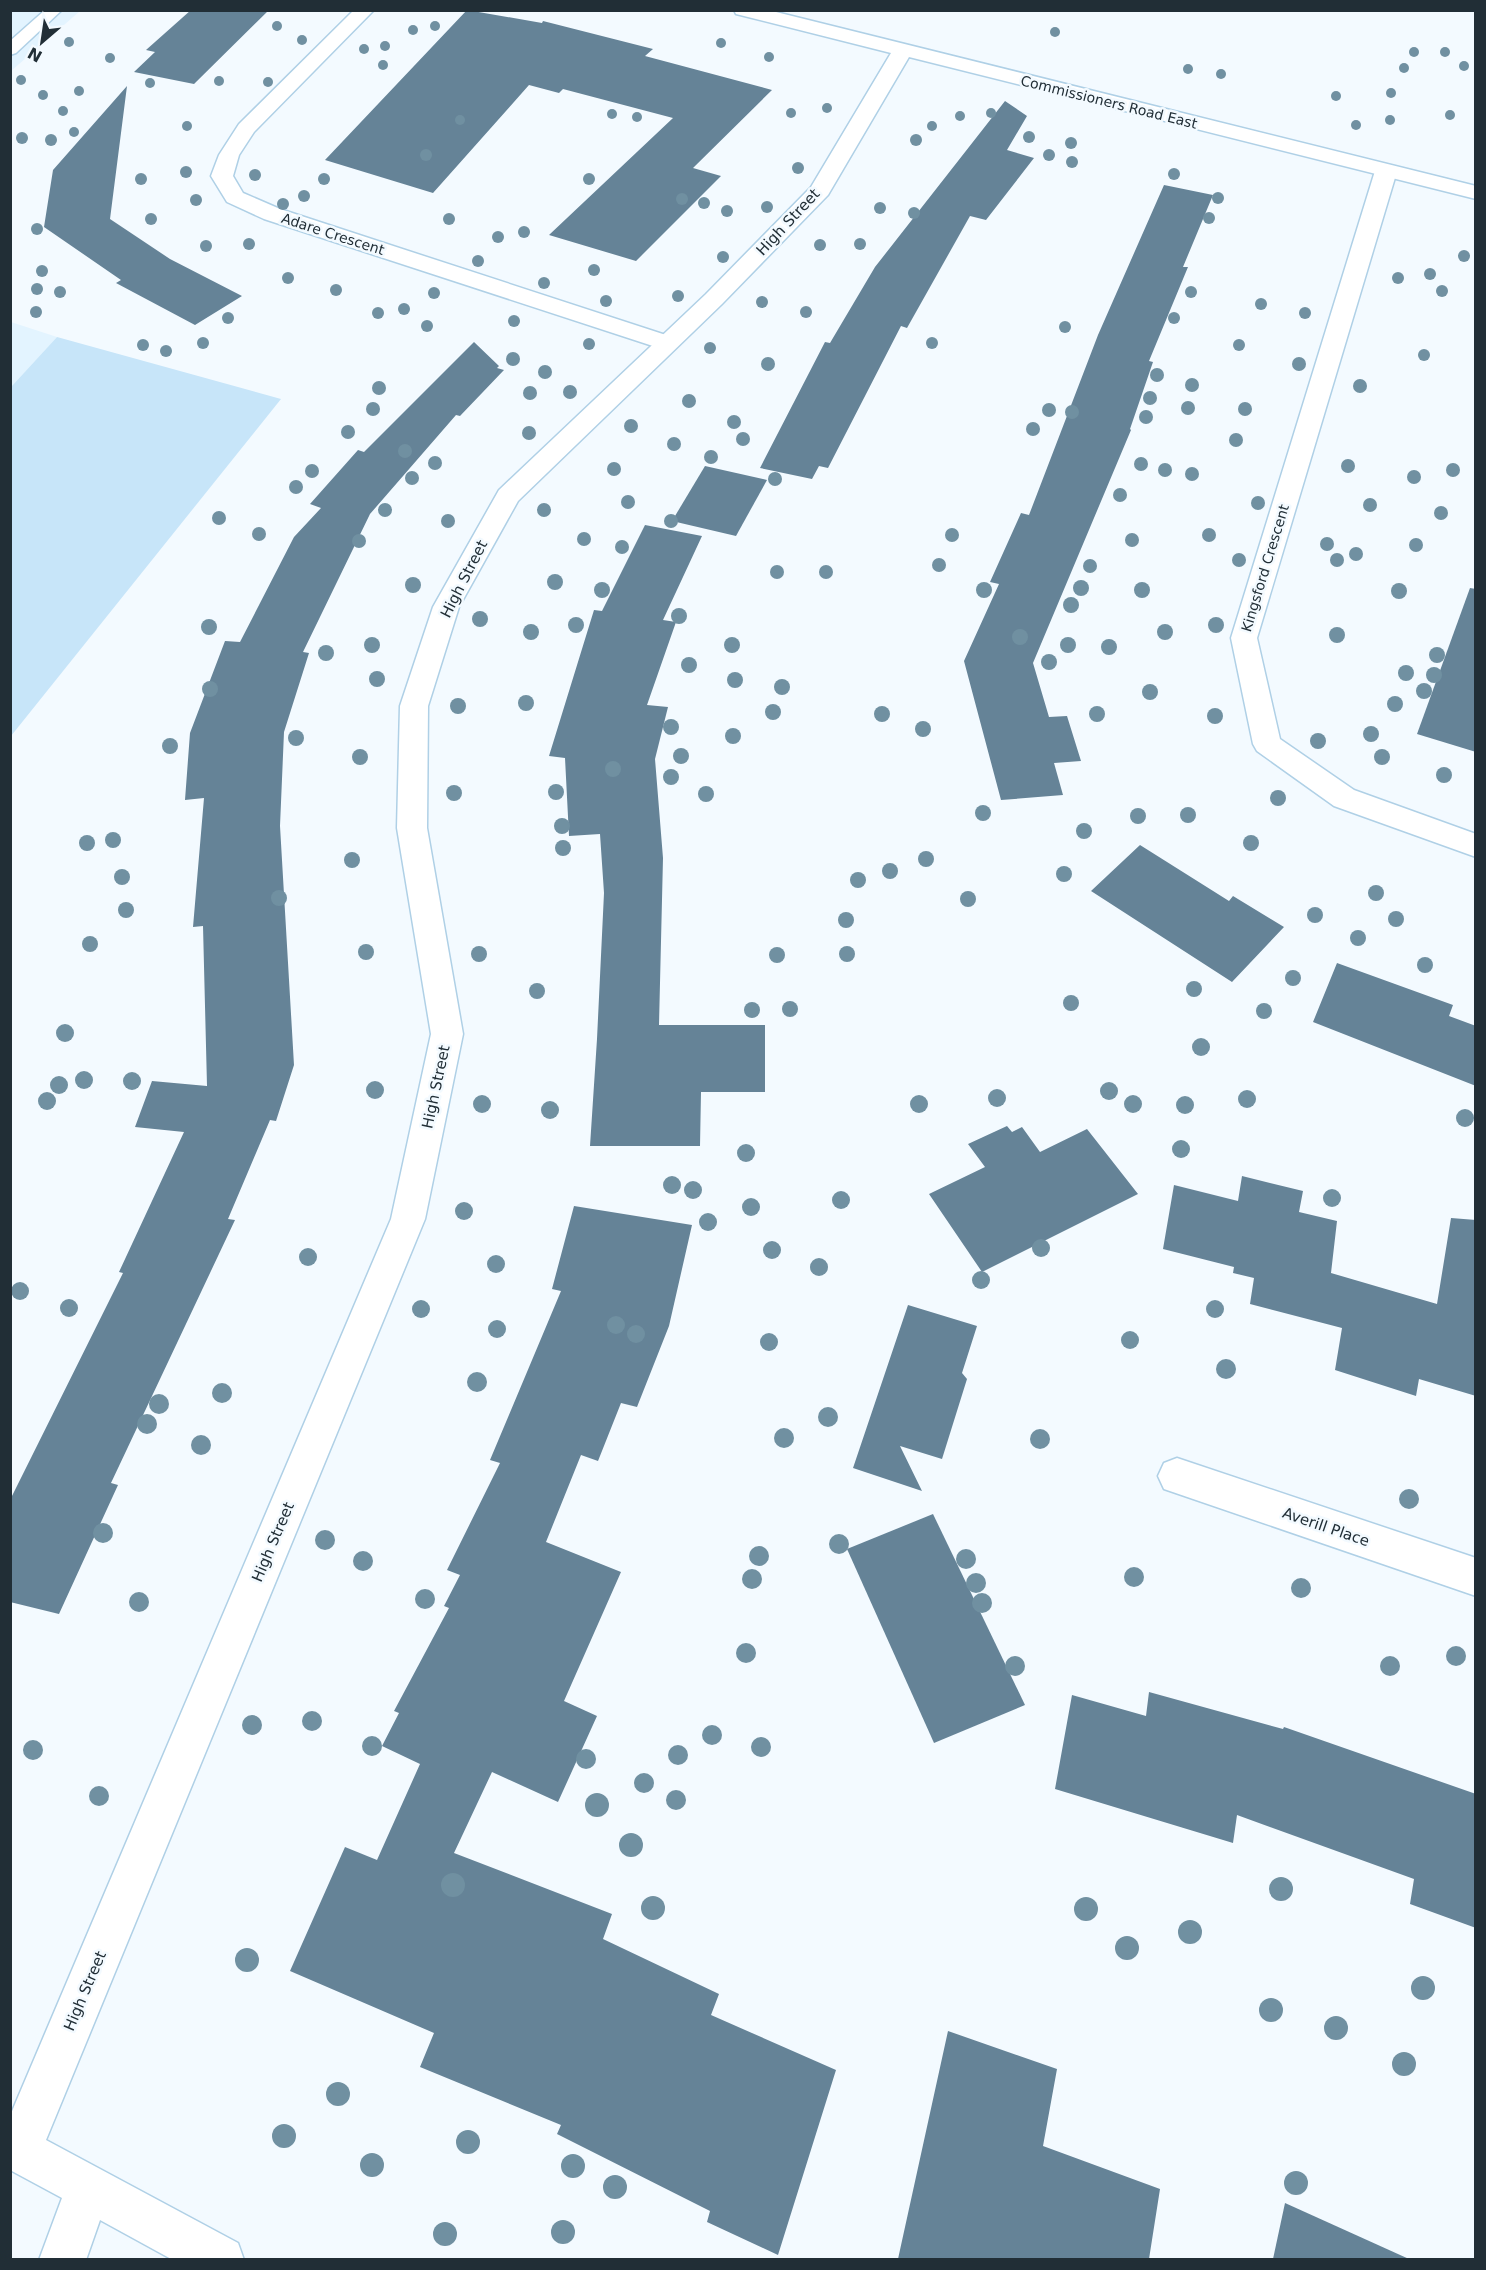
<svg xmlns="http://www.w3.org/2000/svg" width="1486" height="2270" viewBox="0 0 1486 2270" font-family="'DejaVu Sans',sans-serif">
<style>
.built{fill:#e3f4ff}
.green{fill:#c7e5f9}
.building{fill:#658397}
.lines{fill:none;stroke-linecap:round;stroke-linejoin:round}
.lane-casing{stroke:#afd0e6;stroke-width:3}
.street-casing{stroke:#afd0e6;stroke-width:3}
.secondary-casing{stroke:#afd0e6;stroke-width:3}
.lane{fill:#fff;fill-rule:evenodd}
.street{fill:#fff;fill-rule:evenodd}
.secondary{fill:#fff;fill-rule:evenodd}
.tree{fill:#7090a1}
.labels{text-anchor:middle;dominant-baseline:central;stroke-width:5;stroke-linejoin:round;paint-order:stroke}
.far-street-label{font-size:14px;fill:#212e36;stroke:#f3faff}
.street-label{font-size:15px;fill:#212e36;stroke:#f3faff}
</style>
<rect width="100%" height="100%" fill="#f3faff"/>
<g class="built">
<path d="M11,11H80L11,71Z"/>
<path d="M11,322L57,337L11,387Z"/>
</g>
<path class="green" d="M57,337L281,399L11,736V387Z"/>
<g class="building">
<path d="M191,10H269L194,84L134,72L155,52L146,50Z"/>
<path d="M467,10L542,23L543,21L653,49L645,56L772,90L693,168L721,176L636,261L549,235L673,118L563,89L559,93L529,85L433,193L325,160Z"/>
<path d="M127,86L110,219L170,259L242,296L195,325L116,283L121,280L44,227L53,170Z"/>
<path d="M1005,101L1027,116L1007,150L1034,158L986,220L970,216L907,328L901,326L828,468L819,466L812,479L760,468L825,342L830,343L875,267Z"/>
<path d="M1164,185L1213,195L1183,267H1188L1149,361L1153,362L1130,429L1131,430L1033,663L1049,717L1067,716L1081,761L1054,763L1063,795L1001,800L964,661L999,584L990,582L1021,513L1029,515L1098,335Z"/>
<path d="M474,342L499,366L497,368L504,370L460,416L456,415L370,514L303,652L309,653L284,732L280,826L294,1065L276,1121L270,1120L228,1219L235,1220L111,1483L118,1485L59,1614L10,1602V1500L123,1273L119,1272L184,1132L135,1127L152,1081L207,1086L203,926L193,927L204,798L185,800L190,733L225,641L240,642L294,537L321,508L310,504L358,450L364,452Z"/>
<path d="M705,466L767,480L736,536L672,521Z"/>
<path d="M645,525L702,536L663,620L676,622L647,705L668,707L655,759L663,858L659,1025H765V1092H701L700,1146H590L597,1039L604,893L600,834L569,836L565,758L549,756L594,610L602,611Z"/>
<path d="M1470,588L1476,589V752L1417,734Z"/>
<path d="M1140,845L1229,901L1233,896L1284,927L1232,982L1091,891Z"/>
<path d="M1337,963L1453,1005L1449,1016L1476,1026V1086L1313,1022Z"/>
<path d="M1007,1126L1012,1132L1022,1127L1040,1152L1087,1129L1138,1194L982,1272L929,1194L985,1167L968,1144Z"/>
<path d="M1242,1176L1303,1191L1299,1212L1337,1221L1331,1273L1437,1304L1451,1218L1476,1220V1396L1419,1379L1416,1396L1335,1370L1342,1328L1250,1304L1254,1278L1233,1273L1234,1267L1163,1249L1174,1185L1238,1201Z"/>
<path d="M574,1206L692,1225L669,1326L637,1407L621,1403L598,1461L581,1455L546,1542L621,1572L564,1701L597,1716L558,1802L492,1772L454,1853L612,1914L603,1939L719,1994L711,2015L836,2070L778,2255L707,2222L710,2211L557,2134L561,2125L420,2067L434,2033L290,1971L345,1847L377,1860L420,1764L382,1746L399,1713L394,1711L449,1608L444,1606L460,1575L447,1570L500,1463L490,1460L561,1291L552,1289Z"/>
<path d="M908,1305L977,1326L962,1373L967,1379L942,1459L900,1446L922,1491L853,1468Z"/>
<path d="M933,1514L1025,1705L934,1743L847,1549Z"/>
<path d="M1149,1692L1283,1729L1284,1727L1476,1794V1928L1410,1904L1414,1879L1237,1815L1233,1843L1055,1789L1072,1695L1146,1716Z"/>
<path d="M948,2031L1057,2069L1043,2146L1160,2189L1149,2259H898Z"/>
<path d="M1285,2203L1409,2259H1273Z"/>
</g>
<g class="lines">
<g class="lane-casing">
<path id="lane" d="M45,10H62L16,53L10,55V41Z"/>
</g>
<g class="street-casing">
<g id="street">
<path d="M354,10H374L254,132L239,155L233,176L243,193L280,209L675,338L679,343L675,348L667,350L659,348L264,219L227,202L211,176L219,155L239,124Z"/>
<path d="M1386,165L1393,167L1397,171L1257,638L1280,739L1354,790L1476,834V857L1334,806L1257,751L1253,744L1231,638L1375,171L1379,167Z"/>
<path d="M1177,1458L1476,1558V1596L1164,1489L1158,1476L1164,1463Z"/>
</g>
</g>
<g class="secondary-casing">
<path id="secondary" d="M734,10H768L1476,186V199L909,57L828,195L722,304L518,501L459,607L428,706L427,828L463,1034L425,1219L46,2140L238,2243L244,2260H173L100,2220L86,2260H39L62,2198L10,2170V2116L391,1219L431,1034L397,828L400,706L433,607L499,490L706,294L811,187L891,53L736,14Z"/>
</g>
<use href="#lane" class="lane"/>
<use href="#street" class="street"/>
<use href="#secondary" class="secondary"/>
</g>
<g class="tree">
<circle cx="277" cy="26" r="5"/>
<circle cx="435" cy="26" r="5"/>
<circle cx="413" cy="30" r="5"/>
<circle cx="1055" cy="32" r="5"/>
<circle cx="302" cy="40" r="5"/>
<circle cx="69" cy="42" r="5"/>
<circle cx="721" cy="43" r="5"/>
<circle cx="385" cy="46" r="5"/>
<circle cx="364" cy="49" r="5"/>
<circle cx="1414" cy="52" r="5"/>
<circle cx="1445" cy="52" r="5"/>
<circle cx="769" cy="57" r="5"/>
<circle cx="110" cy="58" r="5"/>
<circle cx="383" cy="65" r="5"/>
<circle cx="1464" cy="66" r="5"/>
<circle cx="1404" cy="68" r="5"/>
<circle cx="1188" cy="69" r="5"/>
<circle cx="1221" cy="74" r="5"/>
<circle cx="21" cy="80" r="5"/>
<circle cx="219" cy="81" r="5"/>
<circle cx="268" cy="82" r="5"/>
<circle cx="150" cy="83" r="5"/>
<circle cx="79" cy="91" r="5"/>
<circle cx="1391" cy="93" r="5"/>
<circle cx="43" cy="95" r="5"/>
<circle cx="1336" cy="96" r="5"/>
<circle cx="827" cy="108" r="5"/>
<circle cx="63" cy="111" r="5"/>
<circle cx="791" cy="113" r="5"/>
<circle cx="991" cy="113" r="5"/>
<circle cx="612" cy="114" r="5"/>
<circle cx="1450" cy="115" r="5"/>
<circle cx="960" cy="116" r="5"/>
<circle cx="637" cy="117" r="5"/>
<circle cx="460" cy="120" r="5"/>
<circle cx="1390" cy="120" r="5"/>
<circle cx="1356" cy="125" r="5"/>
<circle cx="187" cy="126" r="5"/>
<circle cx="932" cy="126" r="5"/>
<circle cx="74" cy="132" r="5"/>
<circle cx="1029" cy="137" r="6"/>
<circle cx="22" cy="138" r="6"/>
<circle cx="51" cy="140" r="6"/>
<circle cx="916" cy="140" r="6"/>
<circle cx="1071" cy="143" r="6"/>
<circle cx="426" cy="155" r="6"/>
<circle cx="1049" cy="155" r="6"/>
<circle cx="1072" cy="162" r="6"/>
<circle cx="798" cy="168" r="6"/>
<circle cx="186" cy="172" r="6"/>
<circle cx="1174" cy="174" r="6"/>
<circle cx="255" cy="175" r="6"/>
<circle cx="141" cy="179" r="6"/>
<circle cx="324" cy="179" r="6"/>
<circle cx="589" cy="179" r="6"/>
<circle cx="304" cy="196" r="6"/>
<circle cx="1218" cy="198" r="6"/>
<circle cx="682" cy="199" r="6"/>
<circle cx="196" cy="200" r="6"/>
<circle cx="704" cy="203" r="6"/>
<circle cx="283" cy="204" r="6"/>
<circle cx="767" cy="207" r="6"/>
<circle cx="880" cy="208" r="6"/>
<circle cx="727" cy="211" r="6"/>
<circle cx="914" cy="213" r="6"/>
<circle cx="1209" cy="218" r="6"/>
<circle cx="151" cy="219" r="6"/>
<circle cx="449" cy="219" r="6"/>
<circle cx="37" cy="229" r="6"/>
<circle cx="524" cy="232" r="6"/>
<circle cx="498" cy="237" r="6"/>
<circle cx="249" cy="244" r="6"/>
<circle cx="860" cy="244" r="6"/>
<circle cx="820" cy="245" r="6"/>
<circle cx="206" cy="246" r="6"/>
<circle cx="1464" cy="256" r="6"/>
<circle cx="723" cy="257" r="6"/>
<circle cx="478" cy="261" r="6"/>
<circle cx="594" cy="270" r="6"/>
<circle cx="42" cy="271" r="6"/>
<circle cx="1430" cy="274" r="6"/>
<circle cx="288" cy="278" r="6"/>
<circle cx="1398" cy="278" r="6"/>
<circle cx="544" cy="283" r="6"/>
<circle cx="37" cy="289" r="6"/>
<circle cx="336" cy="290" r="6"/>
<circle cx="1442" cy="291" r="6"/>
<circle cx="60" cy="292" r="6"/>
<circle cx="1191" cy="292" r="6"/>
<circle cx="434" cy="293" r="6"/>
<circle cx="678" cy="296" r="6"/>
<circle cx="606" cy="301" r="6"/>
<circle cx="762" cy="302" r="6"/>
<circle cx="1261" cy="304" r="6"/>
<circle cx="404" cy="309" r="6"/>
<circle cx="36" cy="312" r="6"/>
<circle cx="806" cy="312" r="6"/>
<circle cx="378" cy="313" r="6"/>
<circle cx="1305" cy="313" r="6"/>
<circle cx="228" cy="318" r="6"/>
<circle cx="1174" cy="318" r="6"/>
<circle cx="514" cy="321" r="6"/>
<circle cx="427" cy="326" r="6"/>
<circle cx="1065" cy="327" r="6"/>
<circle cx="203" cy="343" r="6"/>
<circle cx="932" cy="343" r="6"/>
<circle cx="589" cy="344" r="6"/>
<circle cx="143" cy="345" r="6"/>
<circle cx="1239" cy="345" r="6"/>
<circle cx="710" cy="348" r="6"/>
<circle cx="166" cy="351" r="6"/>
<circle cx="1424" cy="355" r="6"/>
<circle cx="513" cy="359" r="7"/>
<circle cx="768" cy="364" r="7"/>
<circle cx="1299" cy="364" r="7"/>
<circle cx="545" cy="372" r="7"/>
<circle cx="1157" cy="375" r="7"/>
<circle cx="1192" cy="385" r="7"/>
<circle cx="1360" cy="386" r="7"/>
<circle cx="379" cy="388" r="7"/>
<circle cx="570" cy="392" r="7"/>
<circle cx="530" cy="393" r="7"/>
<circle cx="1150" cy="398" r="7"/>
<circle cx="689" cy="401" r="7"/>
<circle cx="1188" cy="408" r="7"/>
<circle cx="373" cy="409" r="7"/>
<circle cx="1245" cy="409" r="7"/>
<circle cx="1049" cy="410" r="7"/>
<circle cx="1072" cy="412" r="7"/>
<circle cx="1146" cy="417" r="7"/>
<circle cx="734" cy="422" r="7"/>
<circle cx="631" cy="426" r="7"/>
<circle cx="1033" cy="429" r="7"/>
<circle cx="348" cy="432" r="7"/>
<circle cx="529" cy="433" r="7"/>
<circle cx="743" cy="439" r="7"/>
<circle cx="1236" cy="440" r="7"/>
<circle cx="674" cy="444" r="7"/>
<circle cx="405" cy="451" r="7"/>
<circle cx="711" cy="457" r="7"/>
<circle cx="435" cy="463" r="7"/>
<circle cx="1141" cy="464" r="7"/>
<circle cx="1348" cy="466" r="7"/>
<circle cx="614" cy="469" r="7"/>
<circle cx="1165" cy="470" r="7"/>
<circle cx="1453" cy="470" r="7"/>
<circle cx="312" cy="471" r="7"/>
<circle cx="1192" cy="474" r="7"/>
<circle cx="1414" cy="477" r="7"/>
<circle cx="412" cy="478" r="7"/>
<circle cx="775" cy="479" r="7"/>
<circle cx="296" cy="487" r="7"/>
<circle cx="1120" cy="495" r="7"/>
<circle cx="628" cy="502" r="7"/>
<circle cx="1258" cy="503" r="7"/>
<circle cx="1370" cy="505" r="7"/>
<circle cx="385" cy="510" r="7"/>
<circle cx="544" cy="510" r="7"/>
<circle cx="1441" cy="513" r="7"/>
<circle cx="219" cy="518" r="7"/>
<circle cx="448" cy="521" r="7"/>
<circle cx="671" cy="521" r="7"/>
<circle cx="259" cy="534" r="7"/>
<circle cx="952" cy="535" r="7"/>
<circle cx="1209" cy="535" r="7"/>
<circle cx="584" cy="539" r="7"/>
<circle cx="1132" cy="540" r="7"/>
<circle cx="359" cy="541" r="7"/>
<circle cx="1327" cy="544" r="7"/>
<circle cx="1416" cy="545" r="7"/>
<circle cx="622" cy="547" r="7"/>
<circle cx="1356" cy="554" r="7"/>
<circle cx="1239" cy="560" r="7"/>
<circle cx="1337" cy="560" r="7"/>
<circle cx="939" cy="565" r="7"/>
<circle cx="1090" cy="566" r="7"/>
<circle cx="777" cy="572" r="7"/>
<circle cx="826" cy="572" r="7"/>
<circle cx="555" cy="582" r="8"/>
<circle cx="413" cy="585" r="8"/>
<circle cx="1081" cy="588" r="8"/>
<circle cx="602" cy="590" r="8"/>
<circle cx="984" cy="590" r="8"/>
<circle cx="1142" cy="590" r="8"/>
<circle cx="1399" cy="591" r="8"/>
<circle cx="1071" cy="605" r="8"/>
<circle cx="679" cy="616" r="8"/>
<circle cx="480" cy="619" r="8"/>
<circle cx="576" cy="625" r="8"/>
<circle cx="1216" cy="625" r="8"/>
<circle cx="209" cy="627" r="8"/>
<circle cx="531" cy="632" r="8"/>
<circle cx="1165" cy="632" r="8"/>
<circle cx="1337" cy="635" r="8"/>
<circle cx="1020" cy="637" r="8"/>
<circle cx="372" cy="645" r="8"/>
<circle cx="732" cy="645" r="8"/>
<circle cx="1068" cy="645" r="8"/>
<circle cx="1109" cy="647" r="8"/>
<circle cx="326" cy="653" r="8"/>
<circle cx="1437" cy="655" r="8"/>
<circle cx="1049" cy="662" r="8"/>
<circle cx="689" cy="665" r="8"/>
<circle cx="1406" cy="673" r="8"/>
<circle cx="1434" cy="675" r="8"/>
<circle cx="377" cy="679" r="8"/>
<circle cx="735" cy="680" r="8"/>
<circle cx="782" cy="687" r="8"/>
<circle cx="210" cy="689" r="8"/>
<circle cx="1424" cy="691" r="8"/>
<circle cx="1150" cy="692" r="8"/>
<circle cx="526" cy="703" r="8"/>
<circle cx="1395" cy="704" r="8"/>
<circle cx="458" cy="706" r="8"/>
<circle cx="773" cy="712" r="8"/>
<circle cx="882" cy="714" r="8"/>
<circle cx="1097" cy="714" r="8"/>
<circle cx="1215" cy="716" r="8"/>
<circle cx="671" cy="727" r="8"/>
<circle cx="923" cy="729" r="8"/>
<circle cx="1371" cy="734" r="8"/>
<circle cx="733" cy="736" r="8"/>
<circle cx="296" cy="738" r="8"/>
<circle cx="1318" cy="741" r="8"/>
<circle cx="170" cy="746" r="8"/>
<circle cx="681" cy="756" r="8"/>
<circle cx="360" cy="757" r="8"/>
<circle cx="1382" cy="757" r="8"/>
<circle cx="613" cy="769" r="8"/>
<circle cx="1444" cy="775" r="8"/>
<circle cx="671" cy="777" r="8"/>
<circle cx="556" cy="792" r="8"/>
<circle cx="454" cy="793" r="8"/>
<circle cx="706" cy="794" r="8"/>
<circle cx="1278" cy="798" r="8"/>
<circle cx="983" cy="813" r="8"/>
<circle cx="1188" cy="815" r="8"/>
<circle cx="1138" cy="816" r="8"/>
<circle cx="562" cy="826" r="8"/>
<circle cx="1084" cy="831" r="8"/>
<circle cx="113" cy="840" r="8"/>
<circle cx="87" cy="843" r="8"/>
<circle cx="1251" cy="843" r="8"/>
<circle cx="563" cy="848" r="8"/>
<circle cx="926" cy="859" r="8"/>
<circle cx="352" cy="860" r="8"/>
<circle cx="890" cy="871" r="8"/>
<circle cx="1064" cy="874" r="8"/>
<circle cx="122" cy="877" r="8"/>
<circle cx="858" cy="880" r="8"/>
<circle cx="1376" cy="893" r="8"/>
<circle cx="279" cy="898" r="8"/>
<circle cx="968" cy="899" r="8"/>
<circle cx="126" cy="910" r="8"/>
<circle cx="1315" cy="915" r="8"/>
<circle cx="1396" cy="919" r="8"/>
<circle cx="846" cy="920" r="8"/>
<circle cx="1358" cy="938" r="8"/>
<circle cx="90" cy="944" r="8"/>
<circle cx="366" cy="952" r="8"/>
<circle cx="479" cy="954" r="8"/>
<circle cx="847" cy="954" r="8"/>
<circle cx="777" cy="955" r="8"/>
<circle cx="1425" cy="965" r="8"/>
<circle cx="1293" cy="978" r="8"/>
<circle cx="1194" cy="989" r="8"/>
<circle cx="537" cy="991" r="8"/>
<circle cx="1071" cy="1003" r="8"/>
<circle cx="790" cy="1009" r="8"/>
<circle cx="752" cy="1010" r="8"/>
<circle cx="1264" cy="1011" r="8"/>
<circle cx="65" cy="1033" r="9"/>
<circle cx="1201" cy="1047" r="9"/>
<circle cx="84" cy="1080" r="9"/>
<circle cx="132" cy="1081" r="9"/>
<circle cx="59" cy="1085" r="9"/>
<circle cx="375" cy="1090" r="9"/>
<circle cx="1109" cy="1091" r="9"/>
<circle cx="997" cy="1098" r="9"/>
<circle cx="1247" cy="1099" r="9"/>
<circle cx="47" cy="1101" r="9"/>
<circle cx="482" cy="1104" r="9"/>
<circle cx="919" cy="1104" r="9"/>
<circle cx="1133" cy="1104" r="9"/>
<circle cx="1185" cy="1105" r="9"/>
<circle cx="550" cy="1110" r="9"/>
<circle cx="1465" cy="1118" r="9"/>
<circle cx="1181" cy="1149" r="9"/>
<circle cx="746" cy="1153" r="9"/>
<circle cx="672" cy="1185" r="9"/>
<circle cx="693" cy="1190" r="9"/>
<circle cx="1332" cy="1198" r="9"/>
<circle cx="841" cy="1200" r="9"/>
<circle cx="751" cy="1207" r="9"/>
<circle cx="464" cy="1211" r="9"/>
<circle cx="708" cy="1222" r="9"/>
<circle cx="1041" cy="1248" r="9"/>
<circle cx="772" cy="1250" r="9"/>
<circle cx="308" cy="1257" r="9"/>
<circle cx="496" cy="1264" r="9"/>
<circle cx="819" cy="1267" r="9"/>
<circle cx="981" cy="1280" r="9"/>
<circle cx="20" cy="1291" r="9"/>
<circle cx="69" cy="1308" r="9"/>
<circle cx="421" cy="1309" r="9"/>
<circle cx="1215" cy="1309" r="9"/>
<circle cx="616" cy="1325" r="9"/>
<circle cx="497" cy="1329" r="9"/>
<circle cx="636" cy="1334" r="9"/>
<circle cx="1130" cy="1340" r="9"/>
<circle cx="769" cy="1342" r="9"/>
<circle cx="1226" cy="1369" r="10"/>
<circle cx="477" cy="1382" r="10"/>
<circle cx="222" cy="1393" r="10"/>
<circle cx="159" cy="1404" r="10"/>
<circle cx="828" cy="1417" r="10"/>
<circle cx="147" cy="1424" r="10"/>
<circle cx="784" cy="1438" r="10"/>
<circle cx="1040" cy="1439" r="10"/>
<circle cx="201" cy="1445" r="10"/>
<circle cx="1409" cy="1499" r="10"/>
<circle cx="103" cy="1533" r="10"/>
<circle cx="325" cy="1540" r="10"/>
<circle cx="839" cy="1544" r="10"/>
<circle cx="759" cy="1556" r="10"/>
<circle cx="966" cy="1559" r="10"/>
<circle cx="363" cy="1561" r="10"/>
<circle cx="1134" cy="1577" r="10"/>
<circle cx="752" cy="1579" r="10"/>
<circle cx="976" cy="1583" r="10"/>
<circle cx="1301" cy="1588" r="10"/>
<circle cx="425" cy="1599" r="10"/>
<circle cx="139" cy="1602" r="10"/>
<circle cx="982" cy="1603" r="10"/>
<circle cx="746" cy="1653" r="10"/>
<circle cx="1456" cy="1656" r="10"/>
<circle cx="1015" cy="1666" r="10"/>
<circle cx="1390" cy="1666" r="10"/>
<circle cx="312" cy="1721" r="10"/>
<circle cx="252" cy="1725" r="10"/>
<circle cx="712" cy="1735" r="10"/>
<circle cx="372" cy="1746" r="10"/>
<circle cx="761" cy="1747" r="10"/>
<circle cx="33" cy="1750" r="10"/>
<circle cx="678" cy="1755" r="10"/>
<circle cx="586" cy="1759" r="10"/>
<circle cx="644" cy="1783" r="10"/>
<circle cx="99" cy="1796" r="10"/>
<circle cx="676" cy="1800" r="10"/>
<circle cx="597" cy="1805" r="12"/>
<circle cx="631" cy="1845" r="12"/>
<circle cx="453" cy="1885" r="12"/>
<circle cx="1281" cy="1889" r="12"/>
<circle cx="653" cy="1908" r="12"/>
<circle cx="1086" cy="1909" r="12"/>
<circle cx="1190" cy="1932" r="12"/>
<circle cx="1127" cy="1948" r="12"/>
<circle cx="247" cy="1960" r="12"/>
<circle cx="1423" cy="1988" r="12"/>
<circle cx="1271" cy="2010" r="12"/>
<circle cx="1336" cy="2028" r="12"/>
<circle cx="1404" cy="2064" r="12"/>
<circle cx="338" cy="2094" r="12"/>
<circle cx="284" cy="2136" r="12"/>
<circle cx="468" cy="2142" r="12"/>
<circle cx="372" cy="2165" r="12"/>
<circle cx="573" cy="2166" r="12"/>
<circle cx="1296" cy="2183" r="12"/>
<circle cx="615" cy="2187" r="12"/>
<circle cx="563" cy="2232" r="12"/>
<circle cx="445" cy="2234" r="12"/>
</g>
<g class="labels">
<g class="far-street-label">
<text transform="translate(1109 102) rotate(14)">Commissioners Road East</text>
<text transform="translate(333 234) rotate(18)">Adare Crescent</text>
<text transform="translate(1265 568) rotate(-73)">Kingsford Crescent</text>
</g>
<g class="street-label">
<text transform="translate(788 222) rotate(-47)">High Street</text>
<text transform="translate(464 579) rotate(-63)">High Street</text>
<text transform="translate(436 1087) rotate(-78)">High Street</text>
<text transform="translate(1326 1527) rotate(19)">Averill Place</text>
<text transform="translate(273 1542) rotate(-67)">High Street</text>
<text transform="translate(85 1991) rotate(-67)">High Street</text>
</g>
</g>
<rect width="1486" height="2270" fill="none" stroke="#212e36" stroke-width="24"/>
<g transform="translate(42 42) rotate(209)" stroke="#f3faff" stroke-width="4.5" paint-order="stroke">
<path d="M0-4.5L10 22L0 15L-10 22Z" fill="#212e36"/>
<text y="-9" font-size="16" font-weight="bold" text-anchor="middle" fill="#212e36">N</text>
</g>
</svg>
